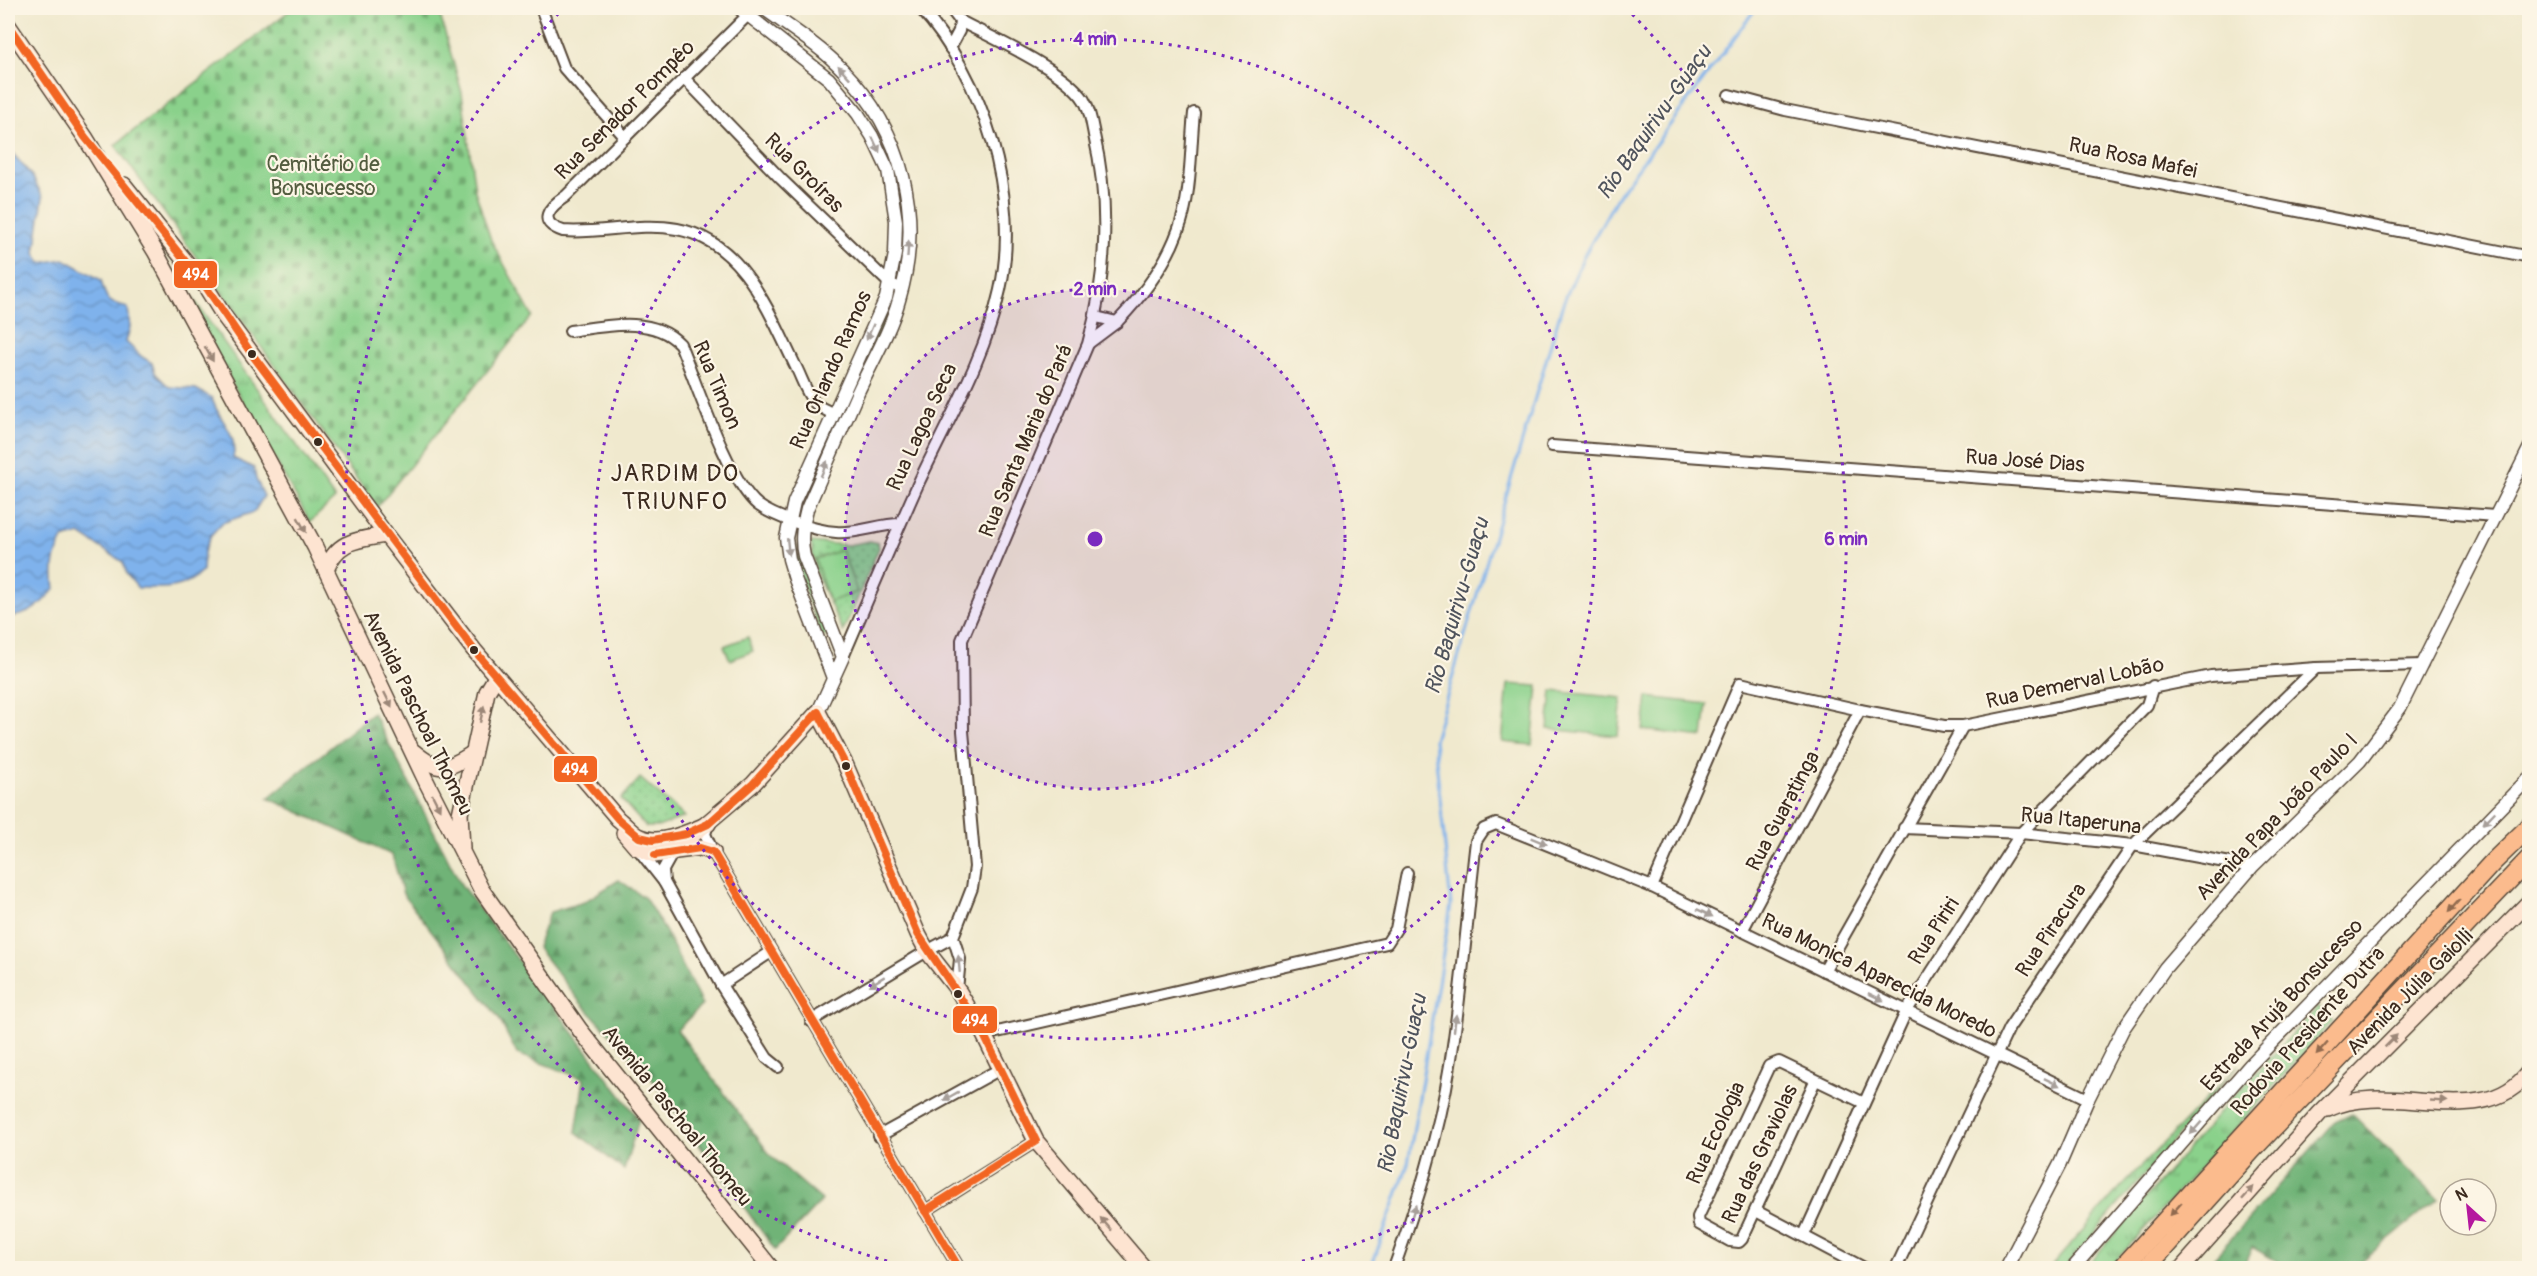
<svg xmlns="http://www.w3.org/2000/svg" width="2537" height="1276" viewBox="0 0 2537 1276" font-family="Pangolin,sans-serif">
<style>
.grass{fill:url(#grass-tufts);stroke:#627e54;stroke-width:1.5}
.forest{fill:url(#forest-firs);stroke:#556e4a;stroke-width:1.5}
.cemetery{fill:url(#cemetery-stones);stroke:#627e54;stroke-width:1.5}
.park{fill:url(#park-dots);stroke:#627e54;stroke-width:1.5}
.garden{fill:#8ad18b;stroke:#627e54;stroke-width:1.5}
.water{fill:url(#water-waves);stroke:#5d6e85;stroke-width:1.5}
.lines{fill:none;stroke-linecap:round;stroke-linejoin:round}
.stream{stroke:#7fb2ec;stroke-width:3}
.minor-casing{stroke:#564738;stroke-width:14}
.tertiary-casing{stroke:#564738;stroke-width:15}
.secondary-casing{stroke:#564738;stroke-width:18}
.motorway-casing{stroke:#564738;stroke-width:21}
.minor{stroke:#fff;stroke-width:10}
.tertiary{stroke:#fff;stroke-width:12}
.secondary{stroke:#fde4d1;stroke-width:15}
.motorway{stroke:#fbbb8d;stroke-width:18}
.bus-1-casing{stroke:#fcf5e5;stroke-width:12}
.bus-1{stroke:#f26522;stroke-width:8}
.oneway{fill:#a79f9a}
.oneway2{fill:#9c8778}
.oneway3{fill:#916b50}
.ring{fill:none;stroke:#7b2cbf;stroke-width:3;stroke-dasharray:3 6}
.bus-dot{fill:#3b2a1e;stroke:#fcf5e5;stroke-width:2}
.labels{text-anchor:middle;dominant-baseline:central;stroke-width:4.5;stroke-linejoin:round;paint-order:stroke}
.street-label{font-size:21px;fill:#3b2a1e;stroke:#fcf5e5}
.park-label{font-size:21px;fill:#535c3f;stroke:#fcf5e5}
.water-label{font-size:22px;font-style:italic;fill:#4f535c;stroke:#fcf5e5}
.quarter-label{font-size:24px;letter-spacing:1.5px;fill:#3b2a1e;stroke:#fcf5e5}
.centre{fill:#7b2cbf;stroke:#fcf5e5;stroke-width:3}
.ring-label{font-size:18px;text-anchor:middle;font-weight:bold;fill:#7b2cbf;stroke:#fcf5e5;stroke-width:4.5;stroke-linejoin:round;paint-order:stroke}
.line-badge{stroke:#fcf5e5;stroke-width:2}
.badge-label{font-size:16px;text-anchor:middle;font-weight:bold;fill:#fff}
</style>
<defs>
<pattern id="grass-tufts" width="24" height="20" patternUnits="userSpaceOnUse" patternTransform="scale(1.5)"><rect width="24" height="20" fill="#8ad18b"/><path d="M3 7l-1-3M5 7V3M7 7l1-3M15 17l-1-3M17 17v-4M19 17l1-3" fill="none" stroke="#72aa71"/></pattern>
<pattern id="forest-firs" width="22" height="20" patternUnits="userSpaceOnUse" patternTransform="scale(1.5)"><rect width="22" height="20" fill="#6fb377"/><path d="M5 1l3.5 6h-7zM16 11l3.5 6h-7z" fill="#5c9261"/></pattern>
<pattern id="cemetery-stones" width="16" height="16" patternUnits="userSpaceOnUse" patternTransform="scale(1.5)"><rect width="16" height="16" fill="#8ad18b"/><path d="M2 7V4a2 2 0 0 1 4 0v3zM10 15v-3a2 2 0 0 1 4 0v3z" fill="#72aa71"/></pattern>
<pattern id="park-dots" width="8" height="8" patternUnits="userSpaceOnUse" patternTransform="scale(1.5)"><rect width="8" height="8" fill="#8ad18b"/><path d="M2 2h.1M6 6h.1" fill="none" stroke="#72aa71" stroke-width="1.8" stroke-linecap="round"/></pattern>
<pattern id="water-waves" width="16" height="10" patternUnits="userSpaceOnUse" patternTransform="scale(1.5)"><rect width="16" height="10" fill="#7fb2ec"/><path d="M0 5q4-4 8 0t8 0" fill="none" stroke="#6991bf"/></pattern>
</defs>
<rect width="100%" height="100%" fill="#fcf5e5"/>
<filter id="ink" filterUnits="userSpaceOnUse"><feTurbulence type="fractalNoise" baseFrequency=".0167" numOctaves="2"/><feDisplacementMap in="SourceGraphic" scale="12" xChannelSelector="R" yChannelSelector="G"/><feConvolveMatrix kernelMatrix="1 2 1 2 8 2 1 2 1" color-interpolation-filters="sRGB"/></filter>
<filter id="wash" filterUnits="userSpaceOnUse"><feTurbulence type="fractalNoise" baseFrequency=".008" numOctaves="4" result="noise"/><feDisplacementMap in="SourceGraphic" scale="24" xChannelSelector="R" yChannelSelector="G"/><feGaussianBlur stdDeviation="1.35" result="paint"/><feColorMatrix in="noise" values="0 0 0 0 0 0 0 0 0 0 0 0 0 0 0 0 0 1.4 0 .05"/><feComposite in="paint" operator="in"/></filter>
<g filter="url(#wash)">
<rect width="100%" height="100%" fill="#f0e9ce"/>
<g class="grass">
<path d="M194,300L335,499L310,522L194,315Z"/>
<path d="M888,303L894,306L808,497L801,494Z"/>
<path d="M800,556L829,634L822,637L793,558Z"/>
<path d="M2318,1007L2333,1021L2109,1268H2085L2230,1100Z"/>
<path d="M2239,1065L2064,1268H2050L2114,1194Z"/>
</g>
<g class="forest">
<path d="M373,713L462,886L639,1119L624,1170L576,1132L584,1079L517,1054L498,1017L403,894L392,855L268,798Z"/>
<path d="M619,880L645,898L666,932L702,1005L677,1030L771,1156L822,1200L775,1250L649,1075L580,1002L537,947L550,912L584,902Z"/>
<path d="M2352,1114L2438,1199L2353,1268H2289L2252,1247L2243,1268H2205L2335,1122Z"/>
</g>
<path class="cemetery" d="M293,8H438L462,93L475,191L491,240L532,316L377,507L115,145Z"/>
<g class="park">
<path d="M870,541L878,543L879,548L843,632L815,571L811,542L848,545Z"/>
<path d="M640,778L678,811L684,817L658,827H646L621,799Z"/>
</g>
<g class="garden">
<path d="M842,550L857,592L829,602L815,559Z"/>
<path d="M748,637L753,651L730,660L724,646Z"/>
<path d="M1508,684L1538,686L1532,745L1502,742Z"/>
<path d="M1552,691L1622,698L1618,736L1548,729Z"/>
<path d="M1647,697L1707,704L1703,737L1643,730Z"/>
</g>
<path class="water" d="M8,148L32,176L43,197L35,253L41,263L64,259L101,280C106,301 108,303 128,308L130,327L126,342L142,357L152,363L155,373L169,387L196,389L212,398C218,421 239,432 233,458L254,468L256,479L264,496L254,512L222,523L211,535L204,552L203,571C182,591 165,588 138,588L127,575L123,562L80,534L63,539C54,556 52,570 55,589C39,606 31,615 8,617Z"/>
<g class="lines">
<path class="stream" d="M1371,1268L1408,1164L1451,905L1434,740L1563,303L1585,254L1619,194L1756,8"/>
</g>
</g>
<g filter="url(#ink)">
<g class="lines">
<g class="minor-casing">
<g id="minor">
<path d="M541,8L564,68L625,137"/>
<path d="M755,8L566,196C549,207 536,222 563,231C601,234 639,222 677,229C743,241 769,312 795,365C801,376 806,393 814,402C818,407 827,410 833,414"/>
<path d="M950,8L960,21L959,31L950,48"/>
<path d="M684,78L781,179L889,283L902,289"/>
<path d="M1729,95L1785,110L2530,257"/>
<path d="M1117,322C1141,297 1166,264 1178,231C1192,195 1190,151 1194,113"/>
<path d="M570,331C605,326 653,315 680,344C696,382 728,481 758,505C774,517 816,531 836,532C858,534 879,524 900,524"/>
<path d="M1089,343L1117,322L1096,317"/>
<path d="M1552,446L2495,516"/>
<path d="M843,657C868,599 893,540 919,482C948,420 985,358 1000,290C1021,197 984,78 920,8"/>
<path d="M708,824L705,834L713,852L959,1268"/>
<path d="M1904,828L2021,833L2133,845L2252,867"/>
<path d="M638,849L664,882L721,985L767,1058L778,1067"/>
<path d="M664,882L663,870L673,852"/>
<path d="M1652,887L1740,683L1860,710L1944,726H1963L2211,676L2316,668L2422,665"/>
<path d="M1742,931L1860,710"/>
<path d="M1824,971L1963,726"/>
<path d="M721,985L771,952"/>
<path d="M957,990L960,959L953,937L972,888L975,867L963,731L962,640L1088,344C1107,276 1110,203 1094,135C1092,124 1090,110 1084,100C1065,70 992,38 960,21"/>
<path d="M811,1021L927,951L953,937"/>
<path d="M984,1035L1387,943L1396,929L1407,873"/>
<path d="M1815,1081L1742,1239L1739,1242L1730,1241L1699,1224L1698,1217L1769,1066L1779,1062L1864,1103"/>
<path d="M879,1136L1002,1068"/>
<path d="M925,1211L1036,1141"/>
<path d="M1756,1211L1864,1268"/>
<path d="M1804,1235L1906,1012L2021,833L2147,705L2153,686"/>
<path d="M1394,1268C1417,1203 1439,1135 1450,1065C1462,991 1467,916 1476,841L1484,829L1496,824L1652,887L2088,1099"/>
<path d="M1896,1268L2009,1028L2133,845L2316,668"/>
</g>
</g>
<g class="tertiary-casing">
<g id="tertiary">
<path d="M739,8L829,79L858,114L872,136L888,170L896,221L895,254L886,298L794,502L786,538L789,559L795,579L833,678"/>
<path d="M763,8C789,27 820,46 842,69C904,132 924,217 899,300C890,332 872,362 858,392C841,431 824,470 807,509C803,525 800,539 804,556L843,657L818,712"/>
<path d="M2006,1268L2060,1164L2088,1099L2123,1029L2165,968L2252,867L2360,761L2400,708L2530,447"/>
<path d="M2073,1268L2250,1065L2530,777"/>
</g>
</g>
<g class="secondary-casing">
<g id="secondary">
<path d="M8,25L85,137L155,251L315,547L427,783L481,889L580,1030L771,1268"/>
<path d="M124,185L206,287L224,316L386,535L474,650L618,819C625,824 632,834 640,837C660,846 689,832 708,824"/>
<path d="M326,570C337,540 357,540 386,535"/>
<path d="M414,752C439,773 447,770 473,753"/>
<path d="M624,833L636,847L655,855L673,852L753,784L818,712L846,766L918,934L927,951L959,992L984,1035L1036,1141L1144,1268"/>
<path d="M462,848L460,814L487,692L496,677"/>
<path d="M676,851L700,848L713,852"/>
<path d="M2328,1109C2391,1078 2485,1135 2530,1070"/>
<path d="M2182,1268L2320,1113L2530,901"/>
</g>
</g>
<g class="motorway-casing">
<g id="motorway">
<path d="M2122,1268L2493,862L2530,826"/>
<path d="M2146,1268L2252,1150L2530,858"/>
</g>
</g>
<use href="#minor" class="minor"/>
<use href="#tertiary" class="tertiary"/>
<use href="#secondary" class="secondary"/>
<use href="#motorway" class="motorway"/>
<g class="bus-1-casing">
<g id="bus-1">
<path d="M8,25L85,137L206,287L251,353L474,650L618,819L639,837L653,840L686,834L708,824L753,784L818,712L846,766L918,934L981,1029L1036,1141L925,1211"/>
<path d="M655,855L700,848L713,852L959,1268"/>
</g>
</g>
<use href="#bus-1" class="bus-1"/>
</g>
<defs><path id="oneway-solid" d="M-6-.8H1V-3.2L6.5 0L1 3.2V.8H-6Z" transform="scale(1.5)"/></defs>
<g class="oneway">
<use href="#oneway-solid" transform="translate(844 72) rotate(-133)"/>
<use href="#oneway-solid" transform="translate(876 145) rotate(65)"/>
<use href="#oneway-solid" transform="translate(908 249) rotate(-86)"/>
<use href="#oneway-solid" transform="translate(870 332) rotate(114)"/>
<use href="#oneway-solid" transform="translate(824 469) rotate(-67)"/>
<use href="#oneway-solid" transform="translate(788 547) rotate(84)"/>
<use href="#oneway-solid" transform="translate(2489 818) rotate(134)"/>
<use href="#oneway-solid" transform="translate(1539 841) rotate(22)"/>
<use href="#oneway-solid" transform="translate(1705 913) rotate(26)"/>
<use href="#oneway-solid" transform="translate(959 964) rotate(-95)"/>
<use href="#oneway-solid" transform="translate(877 981) rotate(149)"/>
<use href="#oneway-solid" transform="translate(1876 997) rotate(26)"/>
<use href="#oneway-solid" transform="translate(1455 1023) rotate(-83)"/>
<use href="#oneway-solid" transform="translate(2052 1082) rotate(26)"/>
<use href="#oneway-solid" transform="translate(951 1096) rotate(151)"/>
<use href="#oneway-solid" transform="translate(2196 1128) rotate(131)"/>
<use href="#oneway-solid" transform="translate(1413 1213) rotate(-71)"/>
</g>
<g class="oneway2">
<use href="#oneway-solid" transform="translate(209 354) rotate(61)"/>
<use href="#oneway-solid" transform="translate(302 525) rotate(61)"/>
<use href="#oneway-solid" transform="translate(388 700) rotate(64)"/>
<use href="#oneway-solid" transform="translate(482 714) rotate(-77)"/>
<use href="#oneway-solid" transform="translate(436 802) rotate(63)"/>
<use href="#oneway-solid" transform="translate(2391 1041) rotate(-45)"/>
<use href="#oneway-solid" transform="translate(2439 1101) rotate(3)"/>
<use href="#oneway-solid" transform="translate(2248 1193) rotate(-48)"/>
<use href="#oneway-solid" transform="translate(1106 1224) rotate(-131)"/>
</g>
<g class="oneway3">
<use href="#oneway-solid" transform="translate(2454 906) rotate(132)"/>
<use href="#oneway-solid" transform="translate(2322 1049) rotate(132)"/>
<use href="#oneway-solid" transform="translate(2176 1209) rotate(132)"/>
</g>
</g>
<circle cx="1095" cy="539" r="250" fill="#7b2cbf" fill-opacity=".12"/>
<g class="ring">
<circle cx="1095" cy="539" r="250"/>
<circle cx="1095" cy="539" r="500"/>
<path d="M913 1268A751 751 0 0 1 564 8M1626 8A751 751 0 0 1 1277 1268"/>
</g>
<g class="bus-dot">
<circle cx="252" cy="354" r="5"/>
<circle cx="318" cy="442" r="5"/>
<circle cx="474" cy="650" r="5"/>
<circle cx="846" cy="766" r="5"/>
<circle cx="958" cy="994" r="5"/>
</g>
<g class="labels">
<g class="street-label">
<text transform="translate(625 110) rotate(-45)">Rua Senador Pompêo</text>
<text transform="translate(2133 158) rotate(12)">Rua Rosa Mafei</text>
<text transform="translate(804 173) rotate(45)">Rua Groíras</text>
<text transform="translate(831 370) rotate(-66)">Rua Orlando Ramos</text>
<text transform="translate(717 385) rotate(67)">Rua Timon</text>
<text transform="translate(922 427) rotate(-65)">Rua Lagoa Seca</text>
<text transform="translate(1026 441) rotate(-67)">Rua Santa Maria do Pará</text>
<text transform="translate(2025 461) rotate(4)">Rua José Dias</text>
<text transform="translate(2075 683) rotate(-12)">Rua Demerval Lobão</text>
<text transform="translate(418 713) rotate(64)">Avenida Paschoal Thomeu</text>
<text transform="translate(1783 811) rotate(-62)">Rua Guaratinga</text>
<text transform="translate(2277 817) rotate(-46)">Avenida Papa João Paulo I</text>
<text transform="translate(2081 821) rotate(6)">Rua Itaperuna</text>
<text transform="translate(2051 930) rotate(-56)">Rua Piracura</text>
<text transform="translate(1934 931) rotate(-57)">Rua Piriri</text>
<text transform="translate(1879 976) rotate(26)">Rua Monica Aparecida Moredo</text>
<text transform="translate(2410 992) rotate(-45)">Avenida Júlia Gaiolli</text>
<text transform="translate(2282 1005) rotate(-47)">Estrada Arujá Bonsucesso</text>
<text transform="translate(2308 1031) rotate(-48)">Rodovia Presidente Dutra</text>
<text transform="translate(677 1116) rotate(51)">Avenida Paschoal Thomeu</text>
<text transform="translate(1716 1133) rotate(-65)">Rua Ecologia</text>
<text transform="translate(1760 1154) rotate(-65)">Rua das Graviolas</text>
</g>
<g class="park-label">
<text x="323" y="164">Cemitério de<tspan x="323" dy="24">Bonsucesso</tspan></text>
</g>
<g class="water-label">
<text transform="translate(1654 122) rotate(-55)">Rio Baquirivu-Guaçu</text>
<text transform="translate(1457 606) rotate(-74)">Rio Baquirivu-Guaçu</text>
<text transform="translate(1402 1084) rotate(-79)">Rio Baquirivu-Guaçu</text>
</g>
<g class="quarter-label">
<text x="675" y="473">JARDIM DO<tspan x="675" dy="28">TRIUNFO</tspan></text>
</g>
</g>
<circle cx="1095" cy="539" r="9" class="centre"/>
<g class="ring-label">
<text x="1095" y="45">4 min</text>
<text x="1095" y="295">2 min</text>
<text x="1846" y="545">6 min</text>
</g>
<g class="line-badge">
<rect x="173" y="260" width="45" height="29" rx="6" fill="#f26522"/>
<rect x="553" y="755" width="45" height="28" rx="6" fill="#f26522"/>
<rect x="952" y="1005" width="46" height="29" rx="6" fill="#f26522"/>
</g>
<g class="badge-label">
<text x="196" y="280">494</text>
<text x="575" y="775">494</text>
<text x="975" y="1026">494</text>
</g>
<rect width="2537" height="1276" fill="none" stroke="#fcf5e5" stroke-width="30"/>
<g transform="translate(2468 1207) rotate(333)"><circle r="28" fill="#fcf5e5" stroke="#afa495" stroke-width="1.5"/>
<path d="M0-4.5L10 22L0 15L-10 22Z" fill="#b5179e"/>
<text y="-9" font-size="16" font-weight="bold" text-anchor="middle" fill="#3b2a1e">N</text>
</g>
</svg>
